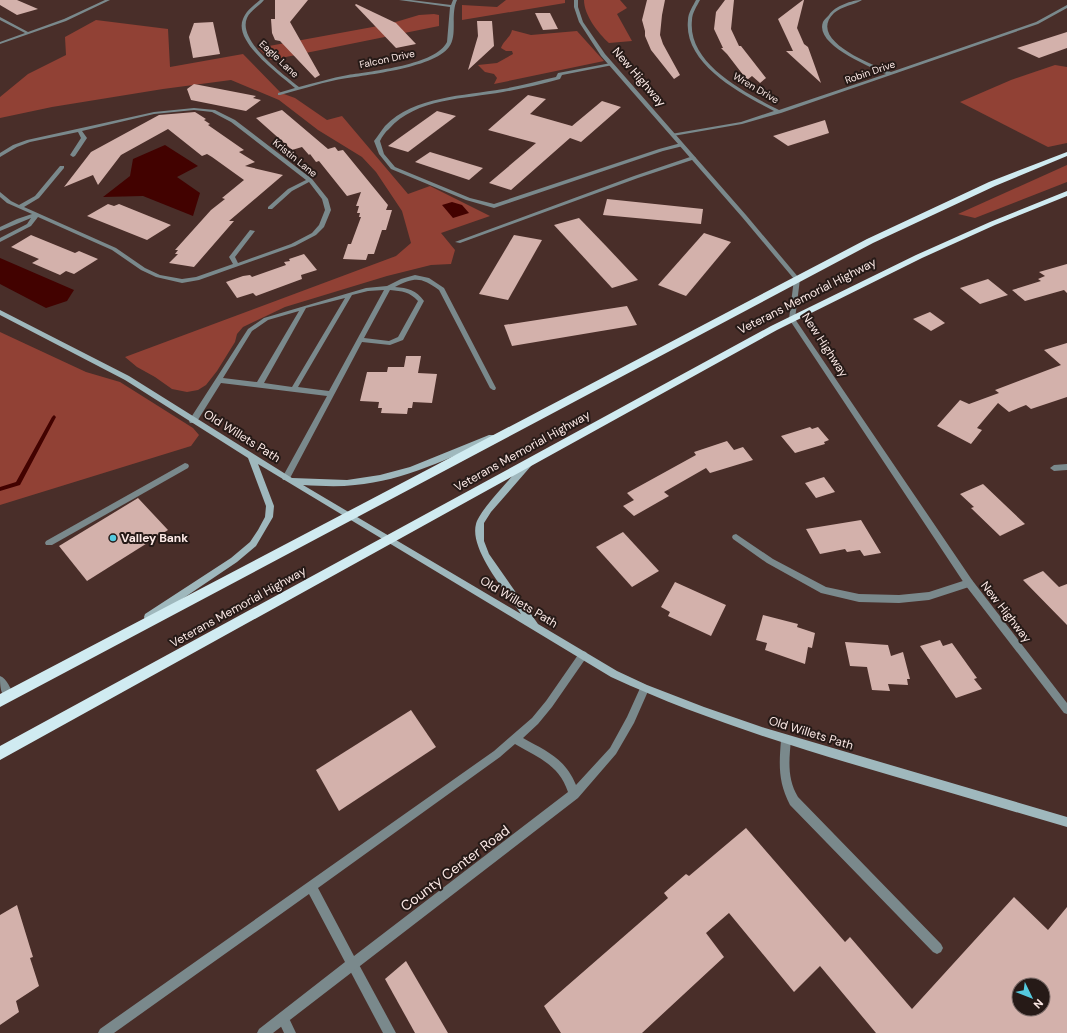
<svg xmlns="http://www.w3.org/2000/svg" width="1067" height="1033" viewBox="0 0 1067 1033" font-family="'DM Sans',sans-serif">
<style>
.green{fill:#914135}
.water{fill:#420200}
.lines{fill:none;stroke-linecap:round;stroke-linejoin:round}
.stream{fill:#420200;fill-rule:evenodd}
.building{fill:#d3b1ab;fill-rule:evenodd}
.service{fill:#7a898c;fill-rule:evenodd}
.minor{fill:#7a898c;fill-rule:evenodd}
.tertiary{fill:#7a898c;fill-rule:evenodd}
.secondary{fill:#9fb8bd;fill-rule:evenodd}
.trunk{fill:#d0ebf1;fill-rule:evenodd}
.poi-dot{fill:#55cadf;stroke:#261a17;stroke-width:1.5}
.labels{text-anchor:middle;dominant-baseline:central;stroke-width:4;stroke-linejoin:round;paint-order:stroke}
.far-street-label{font-size:10px;fill:#fce9e6;stroke:#261a17}
.street-label{font-size:12px;fill:#fce9e6;stroke:#261a17}
.poi-label{font-size:12px;font-weight:bold;fill:#fce9e6;stroke:#261a17;text-anchor:start}
.near-street-label{font-size:14px;fill:#fce9e6;stroke:#261a17}
</style>
<rect width="100%" height="100%" fill="#492e29"/>
<g class="green">
<path d="M506,0H565V3L462,20V5L497,7Z"/>
<path d="M584,0H620L627,8L617,14L632,41L609,43C598,33 584,15 584,0Z"/>
<path d="M434,14L439,15V26L271,60L258,48L389,24L419,15Z"/>
<path d="M96,20L168,29L170,67L243,54L281,93L295,98L327,120L342,116L408,194L430,186L490,216L441,233L455,250L451,264L431,265L387,276L285,307L243,327L237,334L235,342L217,371L206,385L198,390L187,392L172,389L155,377L137,367L125,357L396,256L411,243L402,211L376,172L362,157L318,130L279,100L231,80L163,89L52,107L0,118V97L28,74L66,55L65,37Z"/>
<path d="M512,30L531,35L577,31L604,61L494,84L497,78L494,74L485,72L478,65L497,63L513,54L512,51H506L501,48C503,41 511,37 512,30Z"/>
<path d="M1055,65L1067,67V143L1048,147L960,102L1011,80Z"/>
<path d="M1067,165V182L975,218L958,214Z"/>
<path d="M0,332L86,372L120,382L193,428L199,435L191,446L0,505Z"/>
</g>
<g class="water">
<path d="M165,145L198,166L177,177L200,193L193,216L143,196L103,197L130,176L133,159Z"/>
<path d="M452,202L462,205L469,213L453,218L442,205Z"/>
<path d="M0,258L74,290L67,301L46,308L0,284Z"/>
</g>
<g class="lines">
<path class="stream" d="M54,415L56,417L20,485L0,491V487L16,482L52,417Z"/>
</g>
<g class="building">
<path d="M0,0H17L38,9L17,15L0,5Z"/>
<path d="M275,0H308L290,22L320,75L315,78L280,41L275,40L272,33L271,19H275Z"/>
<path d="M647,0H665L662,15L660,35L663,44L680,75L674,79L651,50L645,36V31L642,20Z"/>
<path d="M725,0H734L731,29L739,46H741L766,78L760,83L752,76L747,80L727,54L721,48H723L714,29L716,12Z"/>
<path d="M803,0H804L797,28L804,44L808,47L821,83L786,51H793L778,19Z"/>
<path d="M356,4L396,23L416,44L396,48L355,5Z"/>
<path d="M535,13H550L558,29L543,30Z"/>
<path d="M477,21H492L494,46L468,70L478,36Z"/>
<path d="M213,22L220,54L193,58L189,37L194,23Z"/>
<path d="M1067,32V48L1039,58L1017,48Z"/>
<path d="M194,84L256,96L253,98L261,100L246,111L191,100L187,89Z"/>
<path d="M528,95L546,99L530,114L572,126L602,101L621,107L581,142L570,138L511,190L489,183L536,143L488,130Z"/>
<path d="M282,110L328,149L335,147L338,151L343,150L388,205L386,210H392L386,230H382L374,254H368L366,260L343,259L348,244H351L361,217H359L360,213H357L359,206H356L361,192L347,196L319,161L316,162L310,154L309,155L302,147L292,150L256,118Z"/>
<path d="M437,111L456,116L408,152L388,146Z"/>
<path d="M195,112L206,119L204,120L210,124L208,125L244,150L239,152L255,162L245,166L283,175L229,221H234L194,267L169,263L178,254H175L178,250H175L211,210L225,199L222,198L244,180L212,157L207,154L202,156L168,129L121,155L98,185L93,175L64,187L91,152L159,115Z"/>
<path d="M825,120L829,133L788,146L773,136Z"/>
<path d="M430,152L483,168L469,180L415,162Z"/>
<path d="M607,199L703,209L701,224L603,215Z"/>
<path d="M108,204L114,206L119,204L171,225L147,240L87,216Z"/>
<path d="M579,218L606,246L638,280L612,288L554,225Z"/>
<path d="M704,233L731,242L686,296L658,285Z"/>
<path d="M31,235L75,253L79,251L98,259L74,274L66,271L60,275L32,263L39,259L11,247Z"/>
<path d="M514,235L542,240L508,300L479,294Z"/>
<path d="M304,254L317,270L301,275L302,279L256,296L253,293L237,298L226,282L243,276L250,275L252,277L286,265L284,262L290,261L289,259Z"/>
<path d="M1067,264V293L1064,290L1025,301L1012,290L1041,281L1038,279L1045,276L1039,272Z"/>
<path d="M988,279L1008,295L980,304L960,288Z"/>
<path d="M627,306L637,325L512,346L504,325Z"/>
<path d="M930,312L945,323L931,331L913,319Z"/>
<path d="M1067,343V397L1031,409L1026,405L1009,412L998,403L977,428L982,430L971,444L937,426L960,400L969,404L999,393L995,390L1061,365L1044,350Z"/>
<path d="M406,356H421L418,373L437,374L432,403L413,402L412,408H408L407,414L381,413L382,408H378L379,402L360,401L367,372H387L388,367H404Z"/>
<path d="M810,427L812,429L818,427L829,440L824,442L825,444L795,453L781,436Z"/>
<path d="M727,441L734,450L743,447L753,460L710,473L706,468L664,492L669,496L634,516L623,506L634,500L627,493L696,455L694,452Z"/>
<path d="M824,477L835,492L816,498L805,483Z"/>
<path d="M983,484L1025,524L1000,536L971,508L974,507L960,494Z"/>
<path d="M138,498L168,530L87,581L59,546Z"/>
<path d="M861,520L881,553L864,556L860,550L847,552L845,549L820,554L806,529Z"/>
<path d="M623,532L659,571L632,587L596,547Z"/>
<path d="M1043,571L1059,587L1067,584V625L1023,580Z"/>
<path d="M675,582L726,605L711,636L668,616L670,612L661,607Z"/>
<path d="M763,615L798,624L797,627L815,633L812,648L808,647L805,664L765,650L767,643L756,640Z"/>
<path d="M940,640L943,646L952,643L977,678L974,679L982,689L956,698L920,646Z"/>
<path d="M845,642L888,645L891,656L903,652L910,679H907L908,685L888,684L890,691L872,690L867,667L850,666Z"/>
<path d="M411,710L436,747L339,811L316,770Z"/>
<path d="M746,828L845,942L850,937L912,1009L1014,897L1048,930L1067,907V1033H876L820,966L794,992L729,913L706,933L724,957L642,1033H561L544,1006L668,898L664,893L686,874L689,876ZM1019,985H1043V1009H1019Z"/>
<path d="M17,905L33,957L30,958L39,986L16,1001L19,1012L0,1025V915Z"/>
<path d="M406,961L448,1033H415L385,979Z"/>
</g>
<g class="lines">
<g class="service">
<path d="M611,63L613,64V65L562,75L560,79C541,84 522,89 503,92C465,99 416,98 389,129C385,132 382,137 380,141L384,154L395,167L470,198L494,204L659,149L681,143L684,145L683,146L663,151L494,208L466,200L391,169L379,154L374,141C378,136 381,131 385,126C414,96 464,96 503,89C521,86 538,81 556,77L558,73Z"/>
<path d="M693,156L696,158L695,159L638,178L460,243L455,242L634,176Z"/>
<path d="M415,275L429,278L444,288L496,388L495,390H493L490,388L439,290C421,277 415,277 395,287C408,288 416,290 424,301L403,340L390,345L362,342L289,480H283L282,478L327,396L221,383L196,423H190L189,421L190,419L248,329L264,318L366,288L387,286L401,279ZM384,290L329,391L298,387L352,295L368,291ZM390,290C402,291 410,292 418,301L398,337L389,341L364,338ZM345,298L292,387L264,383L306,308ZM299,311L257,382L223,378L252,331L268,320Z"/>
<path d="M185,463L188,464L189,466L188,468L52,545H46L45,543L46,541Z"/>
<path d="M0,676C7,678 11,690 14,696L12,699L9,700C0,697 0,684 0,676Z"/>
<path d="M786,735L789,737L791,740C789,760 787,779 798,797L941,944L943,948L941,952L937,954L933,952L790,805C778,782 779,765 781,740L783,737Z"/>
<path d="M353,959L357,961L396,1033H383L347,965L349,961Z"/>
<path d="M283,1012L287,1014L296,1033H284L277,1018L279,1014Z"/>
</g>
<g class="minor">
<path d="M105,0H110L66,21L0,44V42L25,33L0,20V17L28,32L64,19Z"/>
<path d="M260,0H264C259,6 250,11 247,18C237,41 284,75 299,87C315,83 331,78 348,75C372,71 436,65 447,42L450,7L399,0H411L451,5L453,0H457C450,15 458,35 449,47C433,69 362,75 336,80C317,84 299,90 280,95H278V93L295,88C280,75 233,42 243,19C246,11 254,5 260,0Z"/>
<path d="M696,0H700C697,6 692,13 692,20C687,64 746,93 779,110L886,74C871,67 814,45 823,22C824,20 827,17 829,15C835,6 852,0 862,0C854,5 842,6 834,13C806,40 873,65 891,72L1036,22L1067,5V8L1038,24L781,113L742,124L673,136H671V134L741,122L774,111C741,94 683,64 688,20C688,13 693,6 696,0Z"/>
<path d="M194,108L215,110L235,120L312,179L328,199L331,210L324,227L316,235L295,246L199,280L182,283L156,277L141,270L112,250L38,217L31,226L0,242V238L27,224L31,218L0,231V227L17,219L32,214L7,203L0,197V192L11,201L19,205L35,196L60,166H64V168L39,198L24,207L116,248L145,268L160,275L182,279L196,277L233,264L229,257L250,230L255,231L235,257L238,263L291,244L312,233L319,225L325,210L322,199L309,182L292,191L272,209H268V207L288,189L306,180L231,122L212,112L194,110L154,114L82,131L87,138L75,156L73,157L70,155L81,138L78,132L30,142L17,147L0,157V153L13,145L27,140L154,112Z"/>
<path d="M1067,464V470L1054,471L1050,468L1054,465Z"/>
<path d="M736,534L773,559L826,587L859,594L899,595L929,592L969,579L972,580L973,583L972,586L929,600L899,603L859,602L821,593L767,563L733,539L732,537L733,535Z"/>
<path d="M583,651L586,652L588,655L586,658L552,707L538,724L523,738C546,751 565,758 576,785L610,748L627,717L641,686L644,685L647,686L649,689L634,723L616,754L578,798L273,1033H257L259,1029L345,962L309,894L114,1033H98L100,1029L494,751L532,718L546,701L580,652ZM515,744C539,758 559,765 568,792L354,956L318,888L500,757Z"/>
</g>
<path class="tertiary" d="M574,0H578V7L583,22L605,54L746,215L799,278L800,279L795,319L972,580L1067,703V714L1064,713L966,586L789,319L794,279L742,217L601,56L579,22L574,7Z"/>
<path class="secondary" d="M0,310L129,376L292,478L347,480L380,475L410,467L489,435H495L496,437L495,439C450,457 404,481 355,485C338,487 321,486 303,485L521,614C507,593 469,550 476,524C480,509 514,475 525,462H531L532,464L531,466L491,512L484,523V541L489,554L538,624L617,671L647,685L704,707L765,728L1067,817V827C1009,810 951,793 893,776C797,748 702,719 611,677L258,464L274,506L273,517L256,546L237,562L151,620L148,621L145,620L144,617L145,614L231,558L250,542L258,530L265,517L266,506L248,458L125,380L0,315Z"/>
<g class="trunk">
<path d="M1067,152V156L995,186L873,243L0,707V694L867,239L989,182Z"/>
<path d="M1067,191V196L995,225L922,258L777,330L0,760V746L771,326L916,255L990,222Z"/>
</g>
</g>
<circle class="poi-dot" cx="113" cy="538" r="4"/>
<g class="labels">
<g class="far-street-label">
<text transform="translate(279 59) rotate(43)">Eagle Lane</text>
<text transform="translate(387 59) rotate(-12)">Falcon Drive</text>
<text transform="translate(870 72) rotate(-19)">Robin Drive</text>
<text transform="translate(756 88) rotate(30)">Wren Drive</text>
<text transform="translate(295 158) rotate(39)">Kristin Lane</text>
</g>
<g class="street-label">
<text transform="translate(639 77) rotate(49)">New Highway</text>
<text transform="translate(807 296) rotate(-27)">Veterans Memorial Highway</text>
<text transform="translate(825 345) rotate(57)">New Highway</text>
<text transform="translate(242 436) rotate(32)">Old Willets Path</text>
<text transform="translate(522 451) rotate(-29)">Veterans Memorial Highway</text>
<text transform="translate(519 602) rotate(31)">Old Willets Path</text>
<text transform="translate(238 607) rotate(-29)">Veterans Memorial Highway</text>
<text transform="translate(1006 612) rotate(52)">New Highway</text>
<text transform="translate(811 733) rotate(17)">Old Willets Path</text>
</g>
<g class="poi-label">
<text x="121" y="538">Valley Bank</text>
</g>
<g class="near-street-label">
<text transform="translate(455 868) rotate(-37)">County Center Road</text>
</g>
</g>
<g transform="translate(1031 997) rotate(133)"><circle r="19" fill="#261a17" stroke="#7c6d6a"/>
<path d="M0-3L7 15L0 10L-7 15Z" fill="#55cadf"/>
<text y="-6" font-size="11" font-weight="bold" text-anchor="middle" fill="#fce9e6">N</text>
</g>
</svg>
